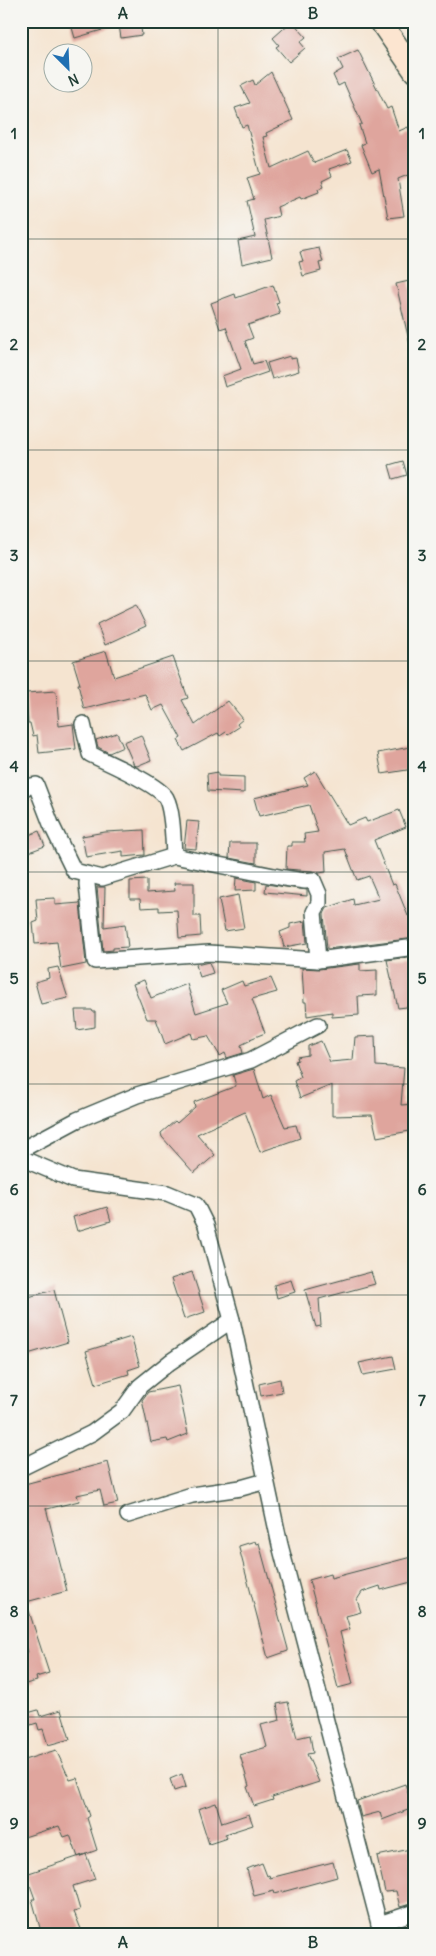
<svg xmlns="http://www.w3.org/2000/svg" width="436" height="1956" viewBox="0 0 436 1956" font-family="Delius,sans-serif">
<style>
.building{fill:#dfa59d}
.lines{fill:none;stroke-linecap:round;stroke-linejoin:round}
.minor-casing{stroke:#3f564b;stroke-width:18}
.secondary-casing{stroke:#3f564b;stroke-width:24}
.minor{stroke:#fff;stroke-width:15}
.secondary{stroke:#fce5d0;stroke-width:21}
.grid{fill:none;stroke:#1f3d34;stroke-width:1;stroke-opacity:0.55}
.neatline{fill:none;stroke:#1f3d34;stroke-width:2}
.grid-label{font-size:16px;text-anchor:middle;font-weight:bold;fill:#1f3d34}
</style>
<rect width="100%" height="100%" fill="#f6f6f2"/>
<filter id="ink" filterUnits="userSpaceOnUse"><feTurbulence type="fractalNoise" baseFrequency=".02" numOctaves="2"/><feDisplacementMap in="SourceGraphic" scale="10" xChannelSelector="R" yChannelSelector="G"/><feConvolveMatrix kernelMatrix="1 2 1 2 8 2 1 2 1" color-interpolation-filters="sRGB"/></filter>
<filter id="wash" filterUnits="userSpaceOnUse"><feTurbulence type="fractalNoise" baseFrequency=".0096" numOctaves="4" result="noise"/><feDisplacementMap in="SourceGraphic" scale="20" xChannelSelector="R" yChannelSelector="G"/><feGaussianBlur stdDeviation="1.12" result="paint"/><feColorMatrix in="noise" values="0 0 0 0 0 0 0 0 0 0 0 0 0 0 0 0 0 1.4 0 .05"/><feComposite in="paint" operator="in"/></filter>
<g filter="url(#wash)">
<rect width="100%" height="100%" fill="#f5e4d0"/>
<g id="blocks">
<g class="building">
<path d="M70,21H140L142,35L121,38L119,25L75,38Z"/>
<path d="M292,21L306,37L300,42L305,48L289,62L276,47L279,45L273,38Z"/>
<path d="M358,50L387,109L391,107L399,131L408,127L414,141L409,143L415,156V172L398,179L404,216L388,218L379,169L372,172L361,145L365,143L359,125L362,124L344,83L338,86L333,75L343,69L338,59Z"/>
<path d="M271,72L293,120L266,133L267,136L263,137L271,168L308,151L314,163L347,150L352,161L329,169L332,176L322,181L324,186L318,189L319,192L301,199L300,197L277,207L279,216L264,220L272,257L242,264L238,241L255,237L247,201L254,199L247,178L260,174L247,125L242,127L235,108L250,103L241,86L253,80L255,85Z"/>
<path d="M319,248L323,262L319,263L321,271L303,276L299,262L303,261L300,252Z"/>
<path d="M409,281L415,306V344L410,345L396,284Z"/>
<path d="M273,285L279,302L276,303L280,314L248,325L253,338L245,341L253,364L264,361L268,372L225,387L222,376L241,369L226,327L220,329L211,303L235,294L236,298Z"/>
<path d="M290,356V359L296,358L299,371L272,379L267,363Z"/>
<path d="M403,461L407,475L393,479L389,465Z"/>
<path d="M136,605L146,626L105,645L97,624Z"/>
<path d="M106,651L114,677L173,657L188,698L182,700L195,725L228,701L243,719L237,724L239,727L228,734L226,732L220,736L218,733L184,751L178,740L181,738L163,705L152,710L145,694L84,709L78,684H80L73,661Z"/>
<path d="M56,691L59,726L73,724L76,749L39,753L37,735L33,736L30,723H28L26,693Z"/>
<path d="M117,733L123,747L109,753L98,747L96,740Z"/>
<path d="M141,735L151,760L137,766L134,765L124,742Z"/>
<path d="M410,747L413,769L382,774L378,753Z"/>
<path d="M315,771L348,825L365,818L367,822L399,810L406,827L374,840L392,885L395,884L408,916L415,915V938L327,949L324,914L327,908L353,899L354,905L379,899L369,876L357,880L345,849L325,852L326,872L319,873L312,871L286,869L287,846H292V842H305L304,834L318,832L309,805L259,816L254,798L308,785L304,778Z"/>
<path d="M218,772V776L244,777V793L208,791L207,774Z"/>
<path d="M187,821L199,822L196,849L184,848Z"/>
<path d="M144,830L145,855L123,857V851L86,857L82,836L105,832Z"/>
<path d="M39,831L45,846L21,855V838Z"/>
<path d="M230,843H256V863L229,858Z"/>
<path d="M236,878L256,882V890L235,891Z"/>
<path d="M147,880V893L175,891L174,883H194V916H200L201,936L179,938L177,910L159,911V907L141,908L140,899H130V881Z"/>
<path d="M266,884L307,890V896L265,892Z"/>
<path d="M97,887H105L104,927L125,924L128,947L113,948V950L103,951Z"/>
<path d="M238,895L244,928L225,931L219,899Z"/>
<path d="M55,898V905L80,903L86,964L61,969L57,942L35,944L33,923L38,921L36,899Z"/>
<path d="M305,921L307,943L284,947L280,932L290,928V924Z"/>
<path d="M415,956V1006L398,1008L387,960Z"/>
<path d="M209,962L213,973L200,977L196,965Z"/>
<path d="M360,964V971L377,970V995L358,996L359,1015L332,1017V1012L307,1016L306,1002H304L302,968L319,969Z"/>
<path d="M58,967L68,998L41,1004L35,982L49,978L48,969Z"/>
<path d="M271,978L277,992L252,999L265,1033L250,1039L251,1040L241,1045L243,1053L227,1058L225,1053L220,1056L208,1036L193,1039L191,1033L165,1044L156,1019H147L133,984L144,980L151,998L187,984L196,1013L227,1003L221,990L242,981L244,986Z"/>
<path d="M75,1010H92L93,1012H95V1027L77,1030Z"/>
<path d="M375,1036L376,1066L404,1068L401,1105L415,1104V1130L377,1137L372,1115L332,1116V1085L300,1098L294,1081L301,1077L295,1061L298,1060L297,1057L308,1055V1046L321,1041L330,1062L353,1060L355,1037Z"/>
<path d="M254,1069L263,1099L271,1095L285,1127L296,1125L300,1138L260,1152L245,1112L197,1134L215,1155L194,1173L162,1137L161,1133L175,1121L177,1123L195,1107L194,1102L236,1086L233,1075Z"/>
<path d="M107,1207L111,1221L77,1231L73,1217Z"/>
<path d="M192,1272L205,1312L184,1319L171,1279Z"/>
<path d="M371,1272L375,1284L319,1299L321,1326L316,1327L305,1290Z"/>
<path d="M291,1280L295,1292L277,1298L274,1285Z"/>
<path d="M54,1290L68,1342L21,1356V1299Z"/>
<path d="M131,1337L140,1366L128,1370L129,1374L96,1384L86,1351Z"/>
<path d="M393,1356L396,1369L363,1375L359,1363Z"/>
<path d="M280,1379L282,1392L261,1396L259,1384Z"/>
<path d="M178,1386L188,1434L168,1442L167,1439L151,1442L142,1400L148,1392Z"/>
<path d="M108,1462L118,1503L104,1506L100,1490L77,1495L79,1501L47,1509L46,1508L67,1591L26,1602L49,1673L36,1677L37,1681L21,1685V1654L28,1652L21,1632V1485Z"/>
<path d="M255,1541L256,1544L259,1543L288,1649V1651L268,1658L239,1548V1546Z"/>
<path d="M415,1556V1581L381,1590L380,1586L362,1592L357,1600L361,1612L346,1616L350,1629L340,1632L353,1684L338,1688L309,1580L330,1574L331,1578Z"/>
<path d="M288,1702L297,1738L310,1735L313,1753L307,1754L319,1782L272,1797L273,1800L254,1806L247,1787L249,1786L240,1755L267,1747L261,1725L280,1720L277,1704Z"/>
<path d="M38,1710L40,1716L61,1710L70,1739L48,1745L43,1729L39,1730L37,1723L21,1728V1715Z"/>
<path d="M56,1750L70,1780L77,1778L90,1816L87,1818L97,1850L78,1857L70,1835L64,1837L59,1826L21,1838V1761Z"/>
<path d="M182,1774L186,1787L174,1791L170,1779Z"/>
<path d="M405,1784L413,1808L382,1820L380,1812L361,1817L357,1801Z"/>
<path d="M216,1803L222,1823L249,1814L253,1825L225,1834L227,1838L209,1844L198,1809Z"/>
<path d="M415,1848V1884L410,1885L414,1903L400,1907L396,1891L385,1892L377,1856Z"/>
<path d="M86,1854L95,1879L73,1886L80,1910L74,1912L81,1929L75,1931L76,1935H42L32,1899H35L26,1874Z"/>
<path d="M333,1862L337,1877L275,1894L274,1891L254,1896L247,1869L262,1863L267,1876L269,1875L270,1878Z"/>
</g>
</g>
</g>
<g filter="url(#ink)">
<use href="#blocks" fill-opacity="0" stroke="#3f564b" stroke-width="1"/>
<g class="lines">
<g class="minor-casing">
<g id="minor">
<path d="M83,724L90,754C106,762 158,784 166,798C173,811 173,841 174,856"/>
<path d="M21,788L36,785L51,824L74,871L102,878L174,856L284,878L305,881L313,880L319,894V903L314,912L318,960"/>
<path d="M88,875L87,884L95,961L209,953L318,960L415,947"/>
<path d="M21,1150L77,1120L137,1095L251,1060L318,1025"/>
<path d="M21,1158L73,1180L167,1193L196,1205L206,1225L232,1320L280,1545L382,1935"/>
<path d="M21,1468L92,1433L122,1411L140,1386L170,1362L232,1320"/>
<path d="M128,1515L192,1495L241,1488L266,1481"/>
<path d="M379,1924L415,1912"/>
</g>
</g>
<g class="secondary-casing">
<path id="secondary" d="M380,21L415,72"/>
</g>
<use href="#minor" class="minor"/>
<use href="#secondary" class="secondary"/>
</g>
</g>
<path class="grid" d="M218,21V1935M21,239H415M21,450H415M21,661H415M21,872H415M21,1084H415M21,1295H415M21,1506H415M21,1717H415"/>
<rect width="436" height="1956" fill="none" stroke="#f6f6f2" stroke-width="55"/>
<g transform="translate(68 68) rotate(156)"><circle r="24" fill="#f6f6f2" stroke="#a0aca6"/>
<path d="M0-4L9 19L0 12L-9 19Z" fill="#1f6fb2"/>
<text y="-8" font-size="14" font-weight="bold" text-anchor="middle" fill="#1f3d34">N</text>
</g>
<rect x="28" y="28" width="380" height="1900" class="neatline"/>
<g class="grid-label">
<text x="123" y="19">A</text>
<text x="313" y="19">B</text>
<text x="14" y="139">1</text>
<text x="422" y="139">1</text>
<text x="14" y="350">2</text>
<text x="422" y="350">2</text>
<text x="14" y="561">3</text>
<text x="422" y="561">3</text>
<text x="14" y="772">4</text>
<text x="422" y="772">4</text>
<text x="14" y="984">5</text>
<text x="422" y="984">5</text>
<text x="14" y="1195">6</text>
<text x="422" y="1195">6</text>
<text x="14" y="1406">7</text>
<text x="422" y="1406">7</text>
<text x="14" y="1617">8</text>
<text x="422" y="1617">8</text>
<text x="14" y="1829">9</text>
<text x="422" y="1829">9</text>
<text x="123" y="1948">A</text>
<text x="313" y="1948">B</text>
</g>
</svg>
